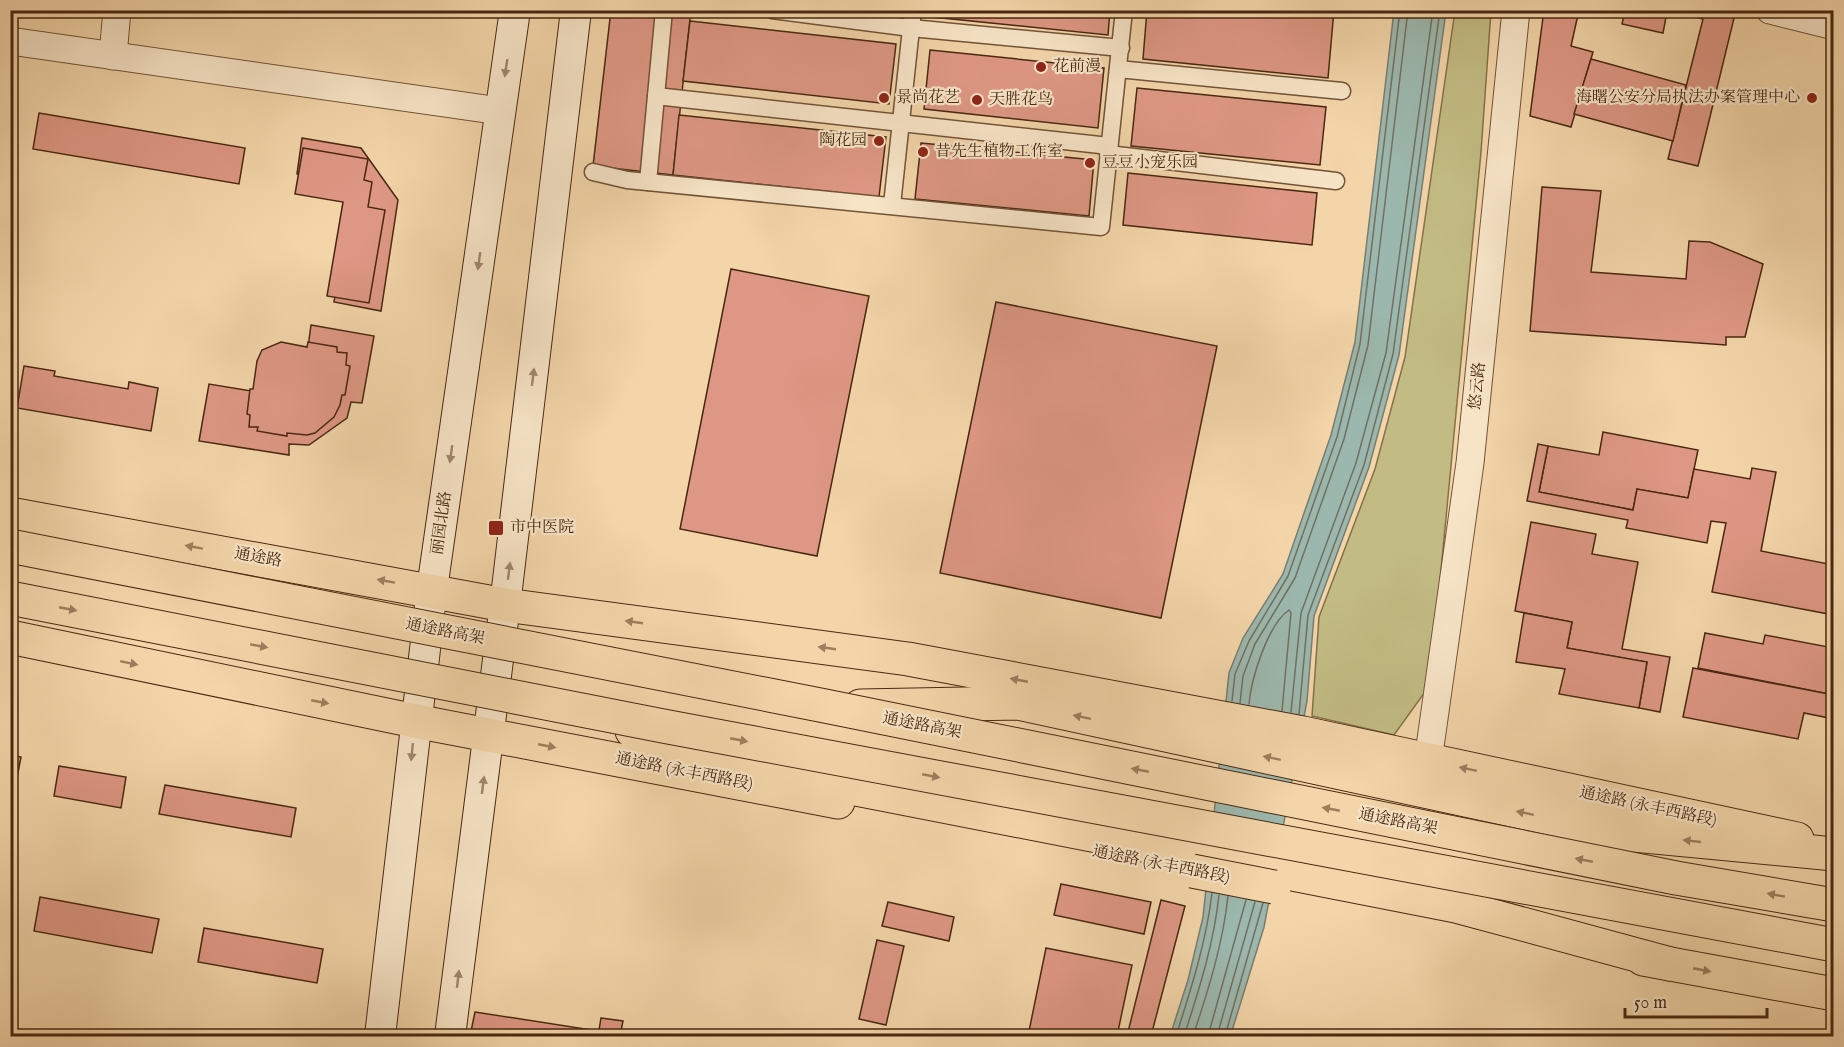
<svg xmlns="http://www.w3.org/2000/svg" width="1844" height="1047" viewBox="0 0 1844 1047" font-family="'IM FELL English','Noto Serif SC',serif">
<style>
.green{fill:#c2bb83;stroke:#85724a;stroke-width:1.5}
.water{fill:#9cb8ae;stroke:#7a7e6f;stroke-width:1.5}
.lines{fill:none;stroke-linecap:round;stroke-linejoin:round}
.shore{stroke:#727060;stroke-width:1.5}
.building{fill:#de9784;stroke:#482811;stroke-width:1.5}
.pedestrian-casing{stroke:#735337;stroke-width:19}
.tertiary-casing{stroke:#735337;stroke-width:29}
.secondary-casing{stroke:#482811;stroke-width:32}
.primary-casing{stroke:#482811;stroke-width:35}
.trunk-casing{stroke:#482811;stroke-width:35}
.pedestrian{stroke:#f7e4c7;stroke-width:16}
.tertiary{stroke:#f7e4c7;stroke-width:27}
.secondary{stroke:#f7e4c7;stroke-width:30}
.primary{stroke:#f3d5a9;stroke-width:33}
.trunk{stroke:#f3d5a9;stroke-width:33}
.primary-bridge-casing{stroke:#482811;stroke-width:35;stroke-linecap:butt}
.trunk-bridge-casing{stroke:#482811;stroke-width:35;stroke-linecap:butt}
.primary-bridge{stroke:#f3d5a9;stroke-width:33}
.trunk-bridge{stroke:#f3d5a9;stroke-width:33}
.oneway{fill:#a0866c}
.oneway2{fill:#9e7e5d}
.poi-dot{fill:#8f2418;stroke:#f7e4c7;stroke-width:2}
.labels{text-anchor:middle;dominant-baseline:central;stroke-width:4.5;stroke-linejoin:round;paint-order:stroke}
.poi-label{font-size:16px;fill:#482811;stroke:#f7e4c7;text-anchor:start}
.street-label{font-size:16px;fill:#482811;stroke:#f7e4c7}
</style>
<rect width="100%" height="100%" fill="#f3d5a9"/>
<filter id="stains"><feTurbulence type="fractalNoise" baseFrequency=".00333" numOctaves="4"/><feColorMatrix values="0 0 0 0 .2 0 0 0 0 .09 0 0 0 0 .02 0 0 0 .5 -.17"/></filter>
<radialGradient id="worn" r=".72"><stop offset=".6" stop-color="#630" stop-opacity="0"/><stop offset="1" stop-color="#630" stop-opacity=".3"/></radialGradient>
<path class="green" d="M1455,11H1491L1481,152L1430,685L1394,735L1312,716L1319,617L1375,469L1405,357Z"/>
<path class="water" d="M1394,11H1446L1399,355L1369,467L1314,616L1307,701L1264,927L1231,1034L1230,1036H1170L1188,980L1203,917L1229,673L1243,638L1283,574L1331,435L1355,342Z"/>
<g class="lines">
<g class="shore">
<path d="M1232,701L1235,674L1249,641L1288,576L1337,437L1360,344L1400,10"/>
<path d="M1240,703L1243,676L1255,644L1295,578L1344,439L1368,345L1408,10"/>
<path d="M1249,704C1251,679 1268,624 1289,610L1291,613L1282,711"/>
<path d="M1291,712L1301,613L1356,463L1386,353L1433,10"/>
<path d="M1299,714L1308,615L1364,465L1393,354L1440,10"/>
<path d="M1176,1036C1191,989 1206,943 1212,893"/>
<path d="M1184,1036C1199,990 1214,943 1219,895"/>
<path d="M1193,1036C1208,991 1223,944 1228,896"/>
<path d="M1208,1036L1246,900"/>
<path d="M1217,1036L1255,902"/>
<path d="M1225,1036L1263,903"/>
</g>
</g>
<g class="building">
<path d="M611,10H691L673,175L593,166Z"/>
<path d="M933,10H1110L1108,35L932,17Z"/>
<path d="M1147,10H1334L1328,78L1143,59Z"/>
<path d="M1544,10H1579L1571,46L1593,52L1571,127L1530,116Z"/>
<path d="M1625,10L1667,12L1663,33L1622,24Z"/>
<path d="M1687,10H1736L1698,166L1668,159L1703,19L1686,15Z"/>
<path d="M690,21L896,44L889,104L683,81Z"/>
<path d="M930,50L1104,68L1098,128L924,109Z"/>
<path d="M1591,59L1686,85L1673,141L1574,114Z"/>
<path d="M1137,88L1326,107L1320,165L1131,146Z"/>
<path d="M39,113L245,148L239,184L33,149Z"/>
<path d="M679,115L886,137L879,197L673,175Z"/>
<path d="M302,138L361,148L398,200L381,311L334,302L353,184L297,174Z"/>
<path d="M921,143L1094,160L1089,216L915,199Z"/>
<path d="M303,148L368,159L364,180L372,182L368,207L385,210L369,303L327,296L343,202L295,194Z"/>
<path d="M1128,173L1317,193L1312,245L1123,225Z"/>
<path d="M1542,187L1601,191L1591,272L1686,279L1689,241L1710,242L1763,264L1745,337H1726V345L1530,331Z"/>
<path d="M731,269L869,296L817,556L680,529Z"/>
<path d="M996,302L1217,346L1161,618L940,573Z"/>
<path d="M311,325L374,336L362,403L351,402L347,418L309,445L289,444V455L199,441L209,384L301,399Z"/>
<path d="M281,342L307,347L308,342L337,347V352L347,353L346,365L350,366L345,395H342L340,405L334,417L315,433L307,435L287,433V436L257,431L258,427H249L250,415L247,414L250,389H253L257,361L262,350Z"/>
<path d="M24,366L55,371L54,376L128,389L129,382L158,388L151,431L17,408Z"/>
<path d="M1603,432L1698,450L1688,498L1637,489L1633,510L1539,492L1548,446L1599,455Z"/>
<path d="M1538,444L1548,446L1539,492L1633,510L1637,489L1688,498L1694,469L1750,479L1752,468L1776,472L1761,551L1834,565V615L1712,592L1726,523L1711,521L1707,543L1626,528L1628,520L1527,501Z"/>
<path d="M1531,522L1596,534L1592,554L1638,562L1622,649L1670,657L1660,712L1639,708L1647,662L1567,648L1572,622L1515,611Z"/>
<path d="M1524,613L1572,622L1567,648L1647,662L1639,708L1559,694L1565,669L1516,662Z"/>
<path d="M1705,633L1763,644L1765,635L1834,648V695L1698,668Z"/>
<path d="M1693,668L1834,695V719L1804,713L1798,739L1683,717Z"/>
<path d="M10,755L21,757L15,788L10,787Z"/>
<path d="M59,766L126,777L121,808L54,796Z"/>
<path d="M165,785L296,808L291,837L159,814Z"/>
<path d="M1061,884L1151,902L1144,934L1054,915Z"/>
<path d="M40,897L159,919L152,953L34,931Z"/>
<path d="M1161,900L1185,906L1151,1036H1127Z"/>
<path d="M888,902L954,917L949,941L882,926Z"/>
<path d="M204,928L323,949L317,983L198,962Z"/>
<path d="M877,940L904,946L886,1025L859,1019Z"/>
<path d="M1046,948L1132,965L1117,1036H1028Z"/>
<path d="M475,1012L592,1030L590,1036H470Z"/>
<path d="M601,1018L623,1021L620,1036H598Z"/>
<path d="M1555,1030L1588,1036H1554Z"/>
<path d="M858,1032L879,1036H857Z"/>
</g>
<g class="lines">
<g class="pedestrian-casing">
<g id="pedestrian">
<path d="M772,10L911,28L1121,48"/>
<path d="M1118,69L1342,91"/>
<path d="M656,96L1109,146"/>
<path d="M1108,154L1336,181"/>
<path d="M593,172L627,180L1101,227L1124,10"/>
<path d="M648,182L664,10"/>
<path d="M892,205L913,10"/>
</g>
</g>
<g class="tertiary-casing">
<g id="tertiary">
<path d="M1770,10L1834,26"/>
<path d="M10,41L500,111"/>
<path d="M113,56L117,10"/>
<path d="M1428,761L1470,463L1516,10"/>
</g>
</g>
<g class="secondary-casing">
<g id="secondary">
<path d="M380,1036L432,589L515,10"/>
<path d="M450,1036L505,605L576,10"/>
</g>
</g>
<g class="primary-casing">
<g id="primary">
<path d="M10,514L505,605L908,659L1303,733L1797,839"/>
<path d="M10,637L415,721L838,802"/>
<path d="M1643,959L1834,994"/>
</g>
</g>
<g class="trunk-casing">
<g id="trunk">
<path d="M860,706L1018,703L1623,834L1834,854"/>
<path d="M632,731L748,768L1456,906L1670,964"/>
</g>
</g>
<use href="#pedestrian" class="pedestrian"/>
<use href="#tertiary" class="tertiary"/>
<use href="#secondary" class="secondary"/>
<use href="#primary" class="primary"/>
<use href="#trunk" class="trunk"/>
<g class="primary-bridge-casing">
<path id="primary-bridge" d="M1192,871L1274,887"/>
</g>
<g class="trunk-bridge-casing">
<g id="trunk-bridge">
<path d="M10,546L825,706L1676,878L1834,905"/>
<path d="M10,598L663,726L1834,945"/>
</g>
</g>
<use href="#primary-bridge" class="primary-bridge"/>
<use href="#trunk-bridge" class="trunk-bridge"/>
</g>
<defs><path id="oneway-solid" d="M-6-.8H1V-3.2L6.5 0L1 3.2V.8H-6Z" transform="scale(1.5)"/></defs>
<g class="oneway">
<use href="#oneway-solid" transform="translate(506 68) rotate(99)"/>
<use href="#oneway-solid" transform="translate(479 261) rotate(98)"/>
<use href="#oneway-solid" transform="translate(533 377) rotate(-83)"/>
<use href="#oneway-solid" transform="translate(451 454) rotate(98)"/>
<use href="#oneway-solid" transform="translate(509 571) rotate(-83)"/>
<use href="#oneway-solid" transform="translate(412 752) rotate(96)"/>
<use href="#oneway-solid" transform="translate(483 785) rotate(-83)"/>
<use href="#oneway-solid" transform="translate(458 979) rotate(-83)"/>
</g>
<g class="oneway2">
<use href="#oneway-solid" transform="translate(194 547) rotate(-170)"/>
<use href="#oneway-solid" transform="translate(386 581) rotate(-170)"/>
<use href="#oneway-solid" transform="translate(68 609) rotate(11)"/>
<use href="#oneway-solid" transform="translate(634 622) rotate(-172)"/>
<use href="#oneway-solid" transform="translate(259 646) rotate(11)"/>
<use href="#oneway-solid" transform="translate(827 648) rotate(-172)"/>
<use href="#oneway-solid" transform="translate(129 663) rotate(12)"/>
<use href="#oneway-solid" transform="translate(1019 680) rotate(-169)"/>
<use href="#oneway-solid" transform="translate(320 702) rotate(11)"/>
<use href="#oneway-solid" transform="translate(1082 717) rotate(-168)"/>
<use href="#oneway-solid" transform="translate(739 740) rotate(11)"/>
<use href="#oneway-solid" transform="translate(547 746) rotate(11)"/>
<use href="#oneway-solid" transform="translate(1272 758) rotate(-168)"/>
<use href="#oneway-solid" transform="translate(1468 769) rotate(-168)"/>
<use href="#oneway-solid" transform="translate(1140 770) rotate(-169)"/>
<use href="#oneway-solid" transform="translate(931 776) rotate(11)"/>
<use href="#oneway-solid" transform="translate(1331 809) rotate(-169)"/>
<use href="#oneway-solid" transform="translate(1525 813) rotate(-168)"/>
<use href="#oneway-solid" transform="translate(1692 841) rotate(-174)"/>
<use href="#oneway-solid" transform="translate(1584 860) rotate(-169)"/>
<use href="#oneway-solid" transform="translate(1776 895) rotate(-170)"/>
<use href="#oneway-solid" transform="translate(1702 970) rotate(11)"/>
</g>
<g class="poi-dot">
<circle cx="1041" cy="67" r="6"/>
<circle cx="884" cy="98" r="6"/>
<circle cx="1812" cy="98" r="6"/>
<circle cx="977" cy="100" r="6"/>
<circle cx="879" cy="141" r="6"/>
<circle cx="923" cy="152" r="6"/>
<circle cx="1090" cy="163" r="6"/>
<rect x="488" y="520" width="16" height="16" rx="3"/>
</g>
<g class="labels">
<g class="poi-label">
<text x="1053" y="67">花前漫</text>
<text x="896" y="98">景尚花艺</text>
<text x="1800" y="98" text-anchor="end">海曙公安分局执法办案管理中心</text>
<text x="989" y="100">天胜花鸟</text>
<text x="867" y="141" text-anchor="end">陶花园</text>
<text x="935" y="152">昔先生植物工作室</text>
<text x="1102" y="163">豆豆小宠乐园</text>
<text x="510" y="528">市中医院</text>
</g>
<g class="street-label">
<text transform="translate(1478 386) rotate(-84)">悠云路</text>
<text transform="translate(442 523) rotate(-82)">丽园北路</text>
<text transform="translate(258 558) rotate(10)">通途路</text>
<text transform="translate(445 632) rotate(11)">通途路高架</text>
<text transform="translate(922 726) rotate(11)">通途路高架</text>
<text transform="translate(684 772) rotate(11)">通途路 (永丰西路段)</text>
<text transform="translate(1648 807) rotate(12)">通途路 (永丰西路段)</text>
<text transform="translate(1398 822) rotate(11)">通途路高架</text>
<text transform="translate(1161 865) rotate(11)">通途路 (永丰西路段)</text>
</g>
</g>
<rect width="1844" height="1047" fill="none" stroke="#f3d5a9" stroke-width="36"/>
<rect x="12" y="12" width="1820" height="1023" fill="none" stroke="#482811" stroke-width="3"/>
<rect x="18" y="18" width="1808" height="1011" fill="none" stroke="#482811" stroke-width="1.5"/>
<path d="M1625 1008v9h142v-9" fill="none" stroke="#482811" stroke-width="3"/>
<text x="1634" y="1008" font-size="18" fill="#482811" stroke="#f7e4c7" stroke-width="4.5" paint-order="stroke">50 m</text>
<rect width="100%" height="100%" filter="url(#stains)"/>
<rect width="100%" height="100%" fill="url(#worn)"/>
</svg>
